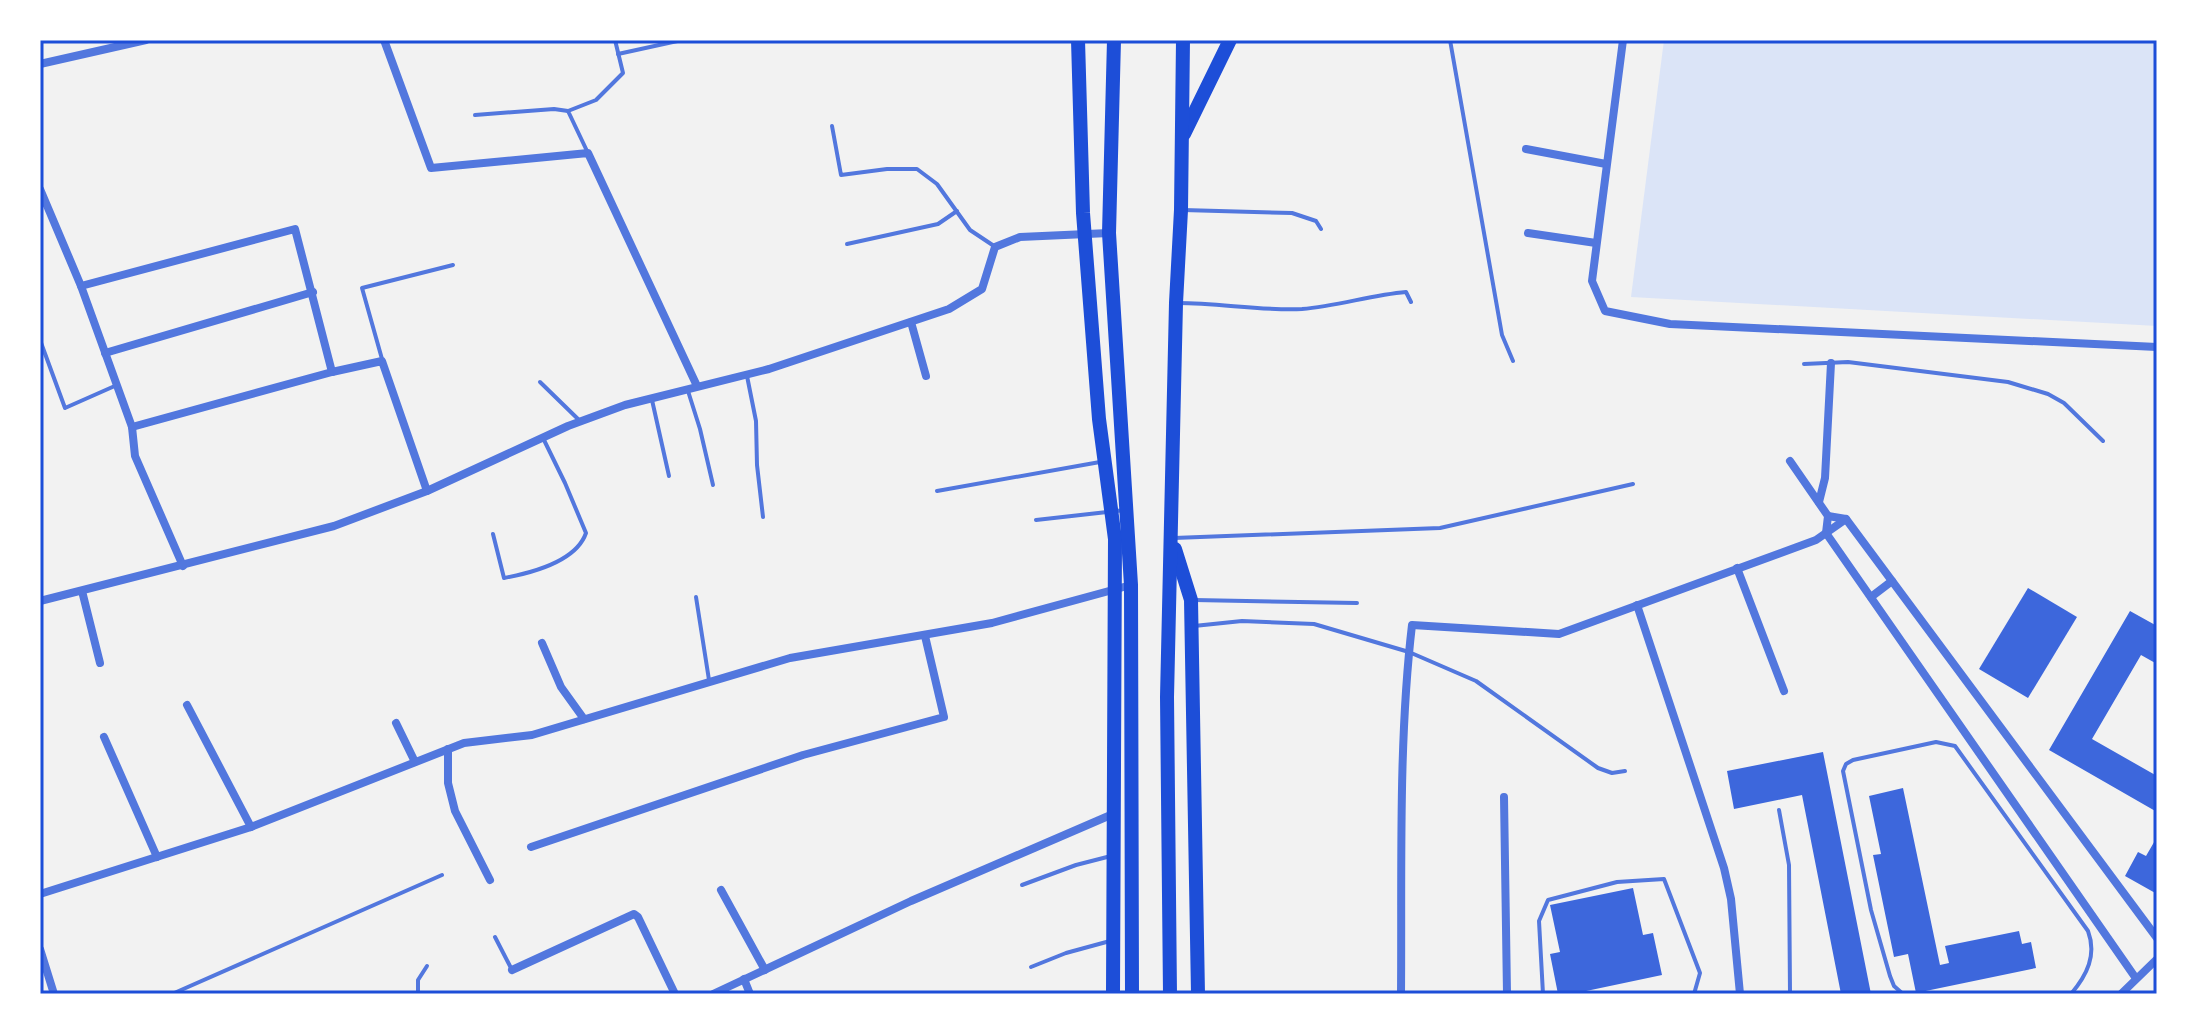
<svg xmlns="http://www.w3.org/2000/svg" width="2197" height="1034" viewBox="0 0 2197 1034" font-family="Ubuntu,sans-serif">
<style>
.green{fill:#dbe4f7}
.building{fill:#3d67dc}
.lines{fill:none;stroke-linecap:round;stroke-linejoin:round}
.service{stroke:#5277de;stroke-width:4}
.minor{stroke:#5277de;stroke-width:8}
.trunk{stroke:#1d4ed8;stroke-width:14}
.neatline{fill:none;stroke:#1d4ed8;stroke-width:3}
</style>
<rect width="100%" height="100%" fill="#f2f2f2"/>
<path class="green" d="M1664,40H2157V326L1631,297Z"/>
<g class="building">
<path d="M2028,588L2077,617L2028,698L1979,669Z"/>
<path d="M2130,611L2157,626V664L2141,655L2092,739L2157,776V812L2049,750Z"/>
<path d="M1823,752L1871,994H1841L1802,795L1734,809L1727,771Z"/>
<path d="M1903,788L1940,965L1949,963L1945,946L2019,931L2022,944L2031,942L2036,968L1916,993L1908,954L1894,957L1873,855L1881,854L1869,796Z"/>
<path d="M2157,837V894L2125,876L2138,852L2146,856Z"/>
<path d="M1633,888L1643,935L1653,933L1662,975L1572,994H1558L1550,954L1560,952L1550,905Z"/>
</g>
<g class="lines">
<g class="service">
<path d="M1450,40L1502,335L1513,361"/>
<path d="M618,54L682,40"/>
<path d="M475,115L554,109L568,111"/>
<path d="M832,126L841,175L887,169H917L937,184L970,230L994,246"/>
<path d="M587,151L568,111L596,100L623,73L615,40"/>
<path d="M1183,210L1292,213L1316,221L1321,229"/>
<path d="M847,244L938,224L957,211"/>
<path d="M1178,303C1220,303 1261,311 1302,309C1338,306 1371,295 1406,292L1411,302"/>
<path d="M40,340L65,408L117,385"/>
<path d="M382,359L362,288L453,265"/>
<path d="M1804,364L1848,362L2008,382L2048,394L2064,403L2103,441"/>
<path d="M747,376L756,421L757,465L763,517"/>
<path d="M540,382L579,420"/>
<path d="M688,391L700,429L713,485"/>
<path d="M652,400L669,476"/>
<path d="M937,491L1100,462"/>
<path d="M1036,520L1125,510"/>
<path d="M493,534L504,578C531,573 576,562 586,533L565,483L543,438"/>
<path d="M1174,538L1440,528L1633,484"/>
<path d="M696,597L709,680"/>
<path d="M1194,600L1357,603"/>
<path d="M1194,626L1242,621L1314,624L1409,652L1476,681L1598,768L1612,773L1625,771"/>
<path d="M1779,810L1789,865L1790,994"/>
<path d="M1022,885L1076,865L1111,856"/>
<path d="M495,937L512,970"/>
<path d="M1031,967L1066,953L1110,941"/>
<path d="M172,994L442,875"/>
<path d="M418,994V980L427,966"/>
<path d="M1543,994L1539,921L1548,900L1617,882L1664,879L1700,973L1694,994"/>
<path d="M1903,994L1894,986L1890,976L1871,910L1843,771L1846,764L1853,760L1936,742L1955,746L2088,931C2097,955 2087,975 2071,994"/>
</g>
<g class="minor">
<path d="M384,40L431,168L588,153L697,386"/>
<path d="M1623,40L1592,281L1605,311L1670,324L2157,347"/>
<path d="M40,64L146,40"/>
<path d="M1526,149L1606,164"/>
<path d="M40,189L81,286L132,427L135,456L183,566"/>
<path d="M1528,233L1596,243"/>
<path d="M81,286L295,229L332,372"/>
<path d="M911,322L926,376"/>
<path d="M105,353L313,292"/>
<path d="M132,427L332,372L382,361L427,491"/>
<path d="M1790,461L1828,516L1826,533L2135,977"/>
<path d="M1819,502L1825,478L1831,363"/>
<path d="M1828,516L1846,519L2157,938"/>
<path d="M1737,568L1784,691"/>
<path d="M82,591L100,663"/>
<path d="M1871,597L1892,581"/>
<path d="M40,601L334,526L427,491L568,426L625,405L769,369L949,309L982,289L995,247L1020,237L1109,233"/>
<path d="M1637,605L1724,868L1731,899L1740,994"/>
<path d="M542,643L561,687L584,719"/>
<path d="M187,705L251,827"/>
<path d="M396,723L415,762"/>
<path d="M104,737L157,857"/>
<path d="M448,749V783L455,811L490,880"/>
<path d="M1504,797L1507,994"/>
<path d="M531,847L803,755L944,717L925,636"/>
<path d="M721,890L765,970"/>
<path d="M40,894L251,827L464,743L532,735L790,658L992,623L1131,585"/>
<path d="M40,949L54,994"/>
<path d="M512,970L634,914L638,917L675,994"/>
<path d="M744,979L750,994"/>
<path d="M713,994L911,901L1113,814"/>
<path d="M1401,994C1402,874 1398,744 1412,625L1559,634L1816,540L1846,519"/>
<path d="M2121,994L2157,959"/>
</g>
<g class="trunk">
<path d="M1078,40L1083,213L1099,419L1115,539L1113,994"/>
<path d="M1114,40L1109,233L1131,585L1132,994"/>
<path d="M1184,134L1230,40"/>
<path d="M1175,549L1191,600L1198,994"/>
<path d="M1170,994L1167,697L1176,303L1181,210L1183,40"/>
</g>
</g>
<rect width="2197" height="1034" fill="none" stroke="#ffffff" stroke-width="84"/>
<rect x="42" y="42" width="2113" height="950" class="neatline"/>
</svg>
